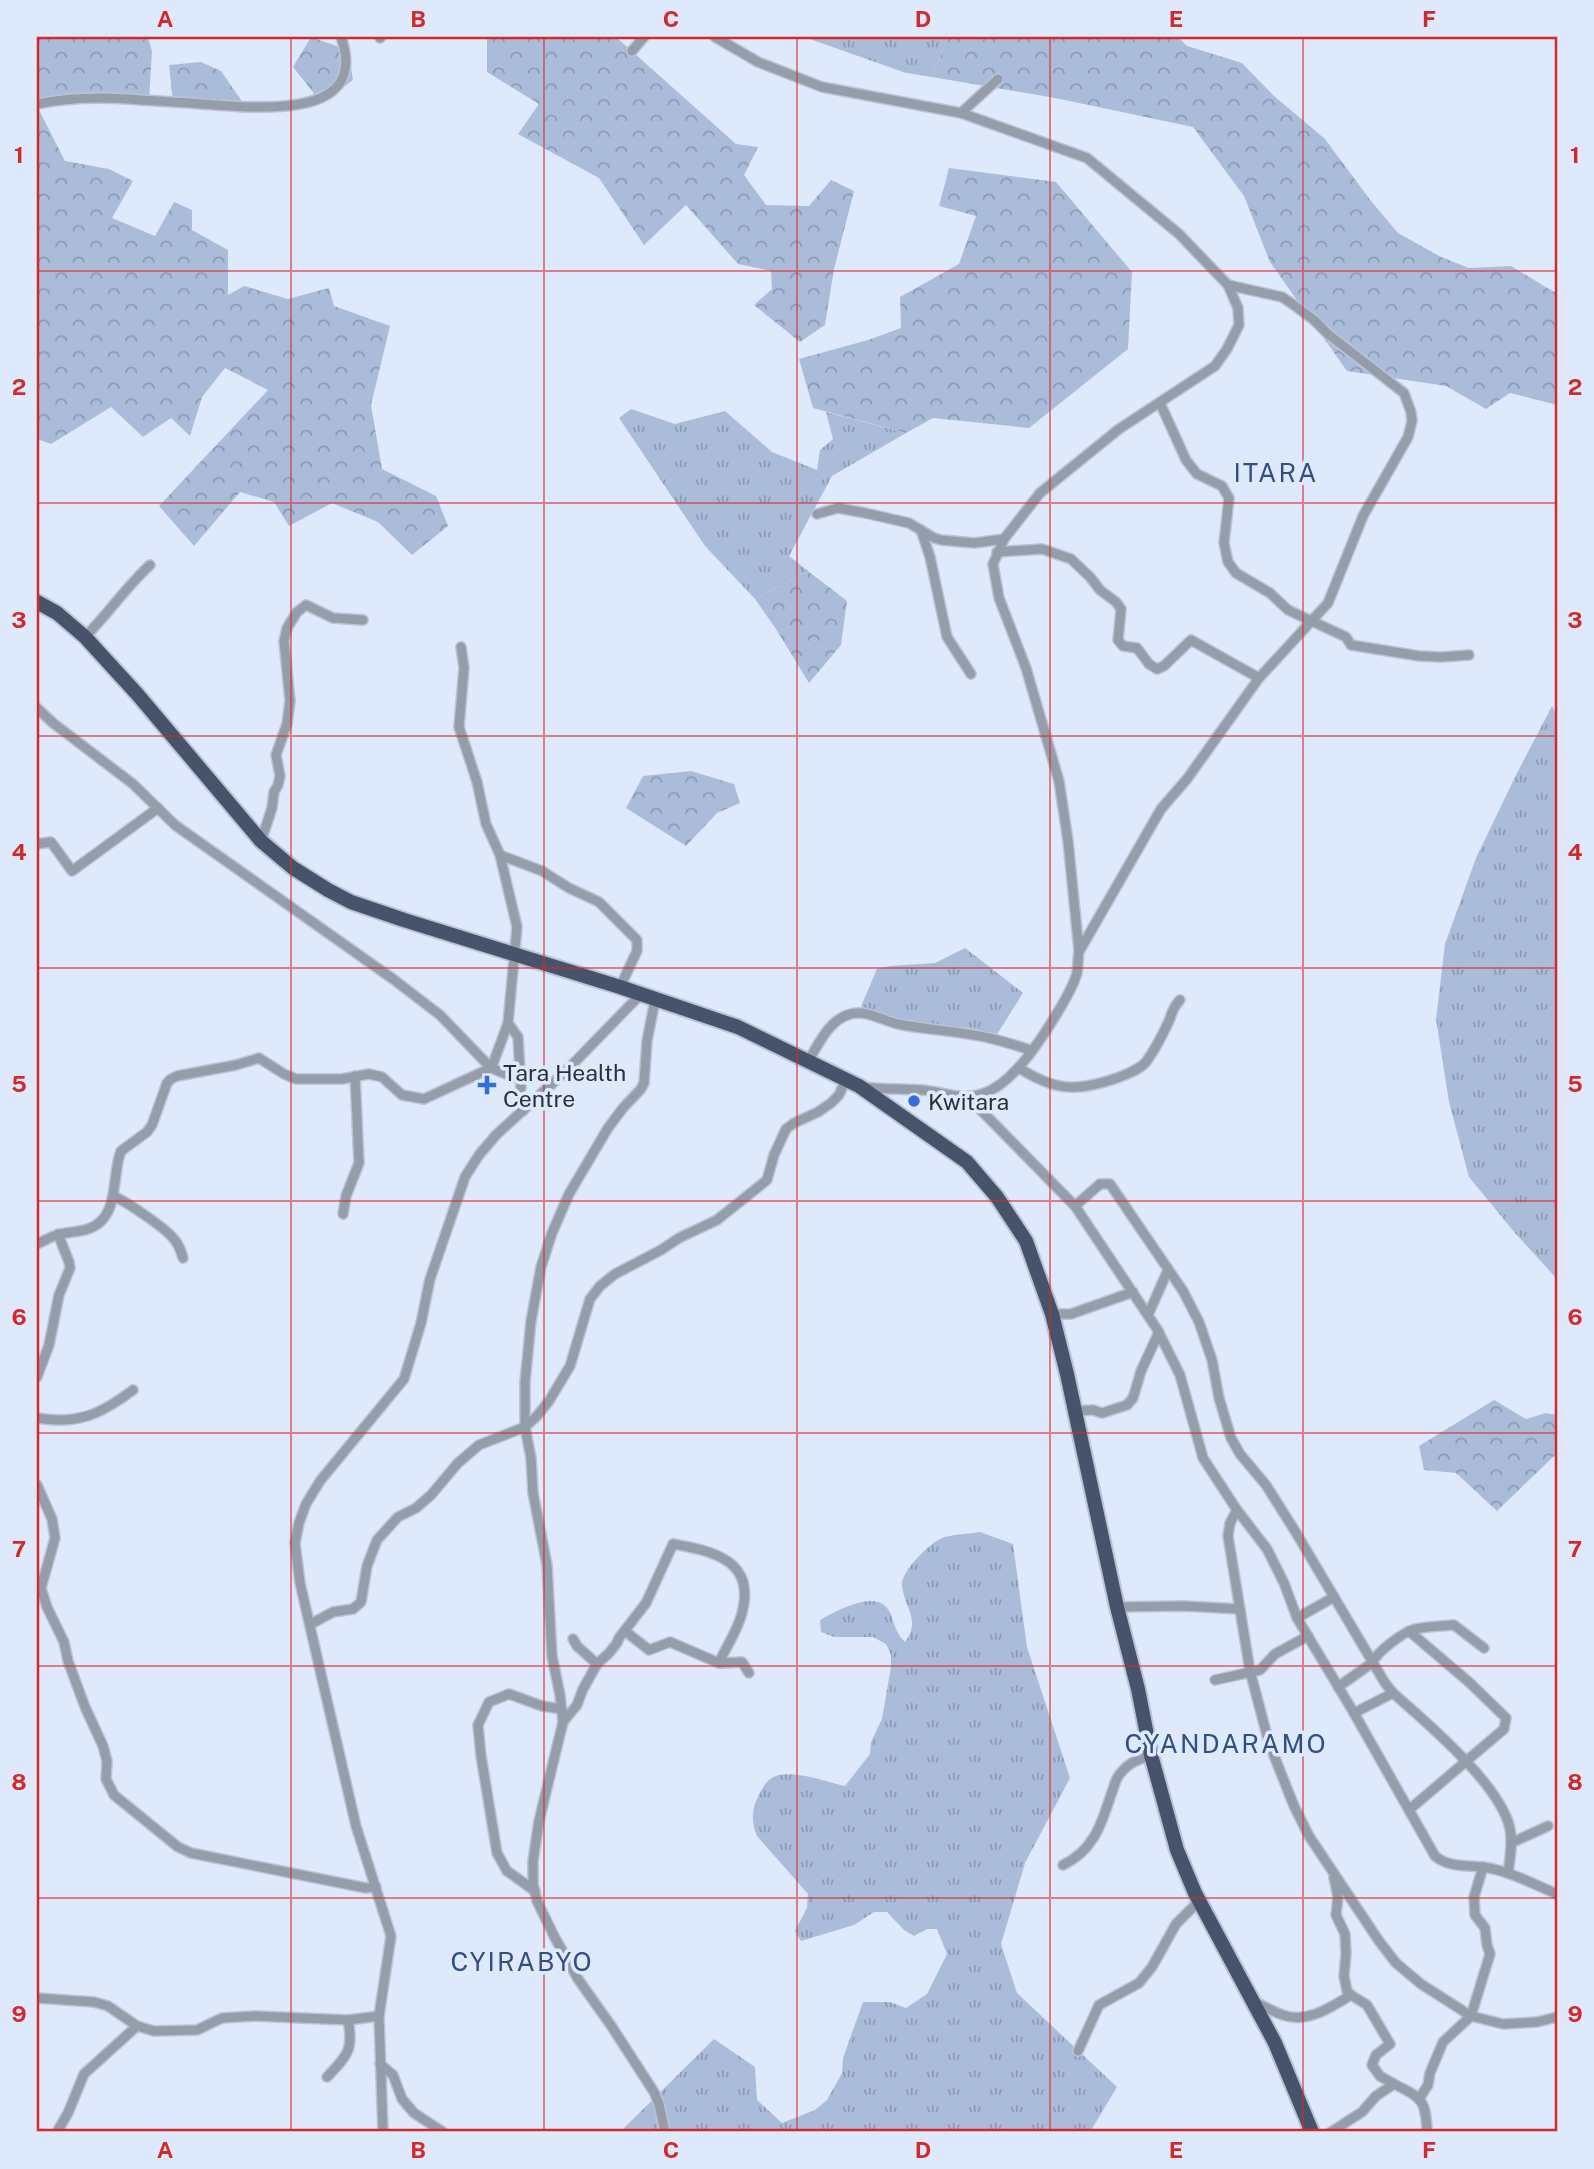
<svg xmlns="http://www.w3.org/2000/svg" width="1594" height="2169" viewBox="0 0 1594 2169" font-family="'Public Sans',sans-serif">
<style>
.grass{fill:url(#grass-tufts)}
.forest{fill:url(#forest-crowns)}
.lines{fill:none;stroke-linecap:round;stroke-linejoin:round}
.minor-casing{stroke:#bbc4d6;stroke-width:12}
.trunk-casing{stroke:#bbc4d6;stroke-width:18}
.minor{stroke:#959daa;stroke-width:9}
.trunk{stroke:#46536b;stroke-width:14}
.grid{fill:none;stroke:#d62828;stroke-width:2;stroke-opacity:0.55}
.poi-dot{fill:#346edc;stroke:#dfe9fc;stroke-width:2.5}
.labels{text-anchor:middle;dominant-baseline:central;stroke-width:7;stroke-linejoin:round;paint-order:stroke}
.poi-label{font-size:23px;fill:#29303c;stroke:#dfe9fc;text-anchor:start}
.quarter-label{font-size:26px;letter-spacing:2px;fill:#314f87;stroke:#dfe9fc}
.neatline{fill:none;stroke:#d62828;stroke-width:2.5}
.grid-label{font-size:23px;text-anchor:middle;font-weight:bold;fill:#d62828}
</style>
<defs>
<pattern id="grass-tufts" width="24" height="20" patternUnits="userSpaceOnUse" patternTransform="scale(1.75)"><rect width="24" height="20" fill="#abbcdb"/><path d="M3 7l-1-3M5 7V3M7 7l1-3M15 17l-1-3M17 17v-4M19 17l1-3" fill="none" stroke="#8b99b3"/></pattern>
<pattern id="forest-crowns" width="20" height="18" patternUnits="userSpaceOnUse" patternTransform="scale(1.75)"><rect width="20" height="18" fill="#abbcdb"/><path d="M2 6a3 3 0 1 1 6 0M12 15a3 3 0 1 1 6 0" fill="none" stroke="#8b99b3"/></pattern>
</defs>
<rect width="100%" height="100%" fill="#dfe9fc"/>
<g class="grass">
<path d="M804,37H948L932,77L906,73Z"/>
<path d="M631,409L675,424L725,411L772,452L817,470L820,450L833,439L826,412L906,433L832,476L789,556L808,571L755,599L705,546L619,418Z"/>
<path d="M1552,706L1557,716V1279L1515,1233L1469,1177L1449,1102L1436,1019L1445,944L1476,858L1516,775Z"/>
<path d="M965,948L1023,993L994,1039L861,1013L862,1004L877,969L890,966L935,963Z"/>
<path d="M980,1532L1013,1544L1027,1647L1070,1778L1025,1863L1001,1944L1017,1993L1117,2087L1090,2132H625L622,2130L714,2039L755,2067L757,2100L782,2123L815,2110L827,2100L842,2073L843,2058L863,2002H890L906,2008L927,1994L947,1954L937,1929H927L914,1936L904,1930L887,1912H874L854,1925L801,1941L795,1931L807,1908L808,1894L757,1836C752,1825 751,1811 757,1799C760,1793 764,1784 769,1780C785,1766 826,1782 845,1786L870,1754L871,1742L882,1719L891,1667V1655L886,1644L873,1637H834L821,1632L820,1620C835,1612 873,1590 887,1608C895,1618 892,1629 905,1642C921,1621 905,1608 902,1586C900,1572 930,1543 942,1538C953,1534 968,1534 980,1532Z"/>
</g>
<g class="forest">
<path d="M37,37H148L152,51L149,101L37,104Z"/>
<path d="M311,37L348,50L353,80L327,99L315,103L313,92L293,67Z"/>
<path d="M487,37H616L736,144L758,147L744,175L766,205L809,206L831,180L854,191L834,269L825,325L800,342L754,305L772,289L771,271L738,264L686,205L644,245L599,178L518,134L539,104L487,72Z"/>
<path d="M948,37H1178L1187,46L1242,63L1274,96L1325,139L1371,201L1398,233L1441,257L1469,268L1511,266L1554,292L1557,291V405L1510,393L1486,409L1446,386L1347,371L1270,262L1244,196L1193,127L1055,98L932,77Z"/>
<path d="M201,62L221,71L248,110L173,102L169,65Z"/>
<path d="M37,106L65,161L109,169L133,181L112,218L155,236L174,202L192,210V230L228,250V295L244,286L288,299L329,288L334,306L390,326L371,405L382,469L436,496L448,526L412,555L378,522L332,503L289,526L274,502L240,492L194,546L159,506L268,390L225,368L202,397L190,436L171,418L143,437L111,407L51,444L37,439Z"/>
<path d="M949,168L1056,182L1132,272L1128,349L1029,428L933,418L906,433L813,408L799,359L868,340L901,328L900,297L959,264L976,216L939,206Z"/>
<path d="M808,571L847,601L841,645L809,683L776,629L755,599Z"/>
<path d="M691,771L734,784L740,803L717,813L686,846L626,808L643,776Z"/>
<path d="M1494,1400L1526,1419L1546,1413L1557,1415V1459L1554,1456L1497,1511L1456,1473L1424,1470L1419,1446Z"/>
</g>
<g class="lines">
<g class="minor-casing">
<g id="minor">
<path d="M715,37L758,62L822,87L961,113L1087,158L1179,234L1228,285L1238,308L1239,325L1227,349L1215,366L1119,429L1040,493L1004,539L993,564L999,598L1026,668L1059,781L1068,841L1079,951C1078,958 1078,966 1077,973C1071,995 1034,1052 1017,1069C1008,1079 995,1090 982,1094C963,1101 943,1092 923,1090C903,1088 884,1090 864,1087"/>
<path d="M380,38L381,37"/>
<path d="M632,51L644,37"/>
<path d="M37,104C66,98 98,97 128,99C152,101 177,102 202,104C251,107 371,123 341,37"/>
<path d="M961,113L998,79"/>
<path d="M1160,403L1186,460L1197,474L1222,486L1229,498L1224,543L1228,562L1236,573L1270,593L1288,610L1346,637L1351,645L1419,656L1442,657L1469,655"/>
<path d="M817,514L838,508L865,513L909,523L934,538L941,540L974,543L1004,539"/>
<path d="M921,530L930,557L947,637L971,674"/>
<path d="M997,552L1042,549L1071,559L1090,577L1100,590L1116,602L1121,609L1118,640L1123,646L1137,648L1149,664L1157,669L1164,666L1191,640L1259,678"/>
<path d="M85,637C108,614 125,588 150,565"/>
<path d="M37,708L53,723L133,784L175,825L393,979L440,1015L491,1068L521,1080"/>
<path d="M261,841L272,808L274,792L278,785L280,776L276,755L287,724L290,701L284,641L287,628L297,612L306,605L333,618L363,620"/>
<path d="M37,844L51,842L72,871L158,808"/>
<path d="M500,855L542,871L569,888L599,902L637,940V951L620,987"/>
<path d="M1080,950L1161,809L1187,779L1259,678L1328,603L1363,516L1408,437L1412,421L1411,412L1404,393L1328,334L1314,320L1291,303L1282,297L1228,285"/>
<path d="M655,1000L647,1041L644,1083L641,1089L623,1108L608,1128L569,1194L552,1233L541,1267L531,1321L525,1382V1427L531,1458L533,1493L547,1565L552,1656L560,1695L563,1722L539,1821L533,1861V1884L537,1901L554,1936L578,1979L612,2027L654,2092L659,2104L665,2132"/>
<path d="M508,1023L518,1037L521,1087L519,1100L523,1111"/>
<path d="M808,1061C819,1044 829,1019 851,1014C867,1010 882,1020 898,1024C928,1030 959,1031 989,1038C1003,1041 1017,1046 1031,1050"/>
<path d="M1019,1068C1055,1091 1077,1092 1117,1078C1127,1074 1139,1070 1146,1062C1154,1051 1162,1036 1168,1023C1173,1013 1171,1009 1180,1000"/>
<path d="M968,1097L1075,1206L1157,1329L1180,1375L1203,1458L1237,1510L1267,1549L1284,1583L1297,1618L1354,1713L1435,1856C1449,1868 1467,1865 1483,1867C1510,1871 1533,1884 1557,1894"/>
<path d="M113,1196C126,1201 165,1228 173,1238C179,1244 181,1251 183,1258"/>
<path d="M1075,1206L1100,1184H1110L1183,1291L1199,1322L1212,1360L1219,1398L1231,1438L1240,1454L1266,1485L1295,1531L1385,1683L1393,1693C1427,1723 1501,1785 1510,1829C1513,1843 1510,1858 1508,1873"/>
<path d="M343,1214L346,1196L359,1163L355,1076"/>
<path d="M37,1242L39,1243C46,1240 52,1236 60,1234C69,1232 79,1232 88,1229C121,1218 111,1175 121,1151L147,1132L152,1125L167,1083L171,1079L177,1076L236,1065L259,1058L284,1074L296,1079H342L369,1074L382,1077L402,1095L424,1099L491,1068L494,1061L508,1023L517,927L500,855L486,824L477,782L459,727L464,668L461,647"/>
<path d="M1052,1314H1071L1133,1292"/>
<path d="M1148,1315L1168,1270"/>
<path d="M37,1377L49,1345L59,1295L70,1268L69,1262L58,1234"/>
<path d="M1075,1411L1093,1410L1102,1413L1127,1405L1133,1398L1141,1371L1159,1332"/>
<path d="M37,1418C78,1425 101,1414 133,1390"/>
<path d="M37,1485L52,1519L55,1538L41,1588L47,1607L64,1642L68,1661L85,1707L103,1746L107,1761L106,1779L114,1795L178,1847L191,1853L366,1888L376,1887"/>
<path d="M1237,1510L1230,1523L1228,1536L1250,1671L1269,1743L1294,1806L1309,1836L1379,1941L1396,1963L1421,1984L1471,2016L1503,2024L1537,2022L1557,2017"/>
<path d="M1117,1607L1183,1606L1240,1609"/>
<path d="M1297,1618L1334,1597"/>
<path d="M311,1624L333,1612L353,1609L361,1602L367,1566L377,1540L398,1517L416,1508L431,1495L458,1463L479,1445L525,1427L537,1416L549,1401L570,1366L590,1299L600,1286L615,1274L661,1250L679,1238L717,1220L767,1180L774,1155L786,1129L794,1123L818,1112L831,1103L839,1095L846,1079"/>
<path d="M625,1631L649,1650L670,1642L719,1663L742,1662L749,1673"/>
<path d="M1409,1631L1470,1683L1506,1718L1504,1729L1410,1809"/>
<path d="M573,1639L577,1646L597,1664"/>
<path d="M1215,1680L1260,1670L1275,1654L1308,1636"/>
<path d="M1338,1687L1372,1663C1377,1652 1403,1632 1415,1629C1428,1626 1442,1626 1454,1625L1484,1648"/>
<path d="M1354,1713L1393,1693"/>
<path d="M563,1722L577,1705L583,1689L597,1664L609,1653L617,1643L619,1638L646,1603L673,1544C714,1551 756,1561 742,1613C738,1630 726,1647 719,1663"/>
<path d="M1511,1843L1548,1826"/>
<path d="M1063,1865C1100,1847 1103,1814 1117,1778C1127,1763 1135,1761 1151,1755"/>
<path d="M1334,1878L1338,1897L1336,1915L1345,1934L1346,1954L1344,1976L1347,1991L1351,1995L1367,2005L1390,2044L1376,2055L1372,2065L1380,2076L1394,2084"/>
<path d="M535,1891L507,1871L497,1853L481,1756L478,1725L489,1702L509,1694L542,1706L562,1709"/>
<path d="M37,1998L94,2002L108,2006L137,2026L154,2031L197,2030L222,2018L255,2016L348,2020L379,2016"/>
<path d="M1253,2001C1262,2005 1273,2012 1283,2015C1307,2024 1331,2007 1351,1995"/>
<path d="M1078,2051L1099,2005L1139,1983L1152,1967L1176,1924L1199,1901"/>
<path d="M380,2064L393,2075L402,2099L414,2113L443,2132"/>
<path d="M327,2077C347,2056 354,2050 348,2020"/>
<path d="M1419,2099L1428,2085L1430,2073L1443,2042L1471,2016L1490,1954L1487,1945L1485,1928L1475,1915L1474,1897L1483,1867"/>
<path d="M57,2132L68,2113L84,2074L137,2026"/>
<path d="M383,2132L379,2016L391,1936L356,1826L300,1583L295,1543L299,1523L306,1504L320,1481L404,1379L421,1323L430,1279L465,1177L479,1155L496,1135L568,1069L640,995"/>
<path d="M1331,2132L1362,2112L1376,2096L1394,2084C1422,2098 1426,2100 1427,2132"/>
</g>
</g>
<g class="trunk-casing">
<path id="trunk" d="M37,602L57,613L85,637L138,695L261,841L293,868L328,890L351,902L404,920L620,987L738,1027L859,1086L967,1162L997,1197L1026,1241L1052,1314L1067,1374L1117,1607L1138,1689L1151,1755L1177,1850L1195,1893L1275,2043L1312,2132"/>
</g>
<use href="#minor" class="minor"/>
<use href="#trunk" class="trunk"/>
</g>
<path class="grid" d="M291,37V2132M544,37V2132M797,37V2132M1050,37V2132M1303,37V2132M37,271H1557M37,503H1557M37,736H1557M37,968H1557M37,1201H1557M37,1433H1557M37,1666H1557M37,1898H1557"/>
<g class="poi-dot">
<path d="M483.5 1074.5h7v7h7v7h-7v7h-7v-7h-7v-7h7z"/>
<circle cx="914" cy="1101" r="7"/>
</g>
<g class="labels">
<g class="poi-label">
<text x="503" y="1072">Tara Health<tspan x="503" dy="26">Centre</tspan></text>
<text x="928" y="1101">Kwitara</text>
</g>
<g class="quarter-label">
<text x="1276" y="472">ITARA</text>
<text x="1226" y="1743">CYANDARAMO</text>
<text x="522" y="1961">CYIRABYO</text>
</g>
</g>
<rect width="1594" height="2169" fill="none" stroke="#dfe9fc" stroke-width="77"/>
<rect x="38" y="38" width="1518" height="2092" class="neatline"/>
<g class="grid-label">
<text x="165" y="27">A</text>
<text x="418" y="27">B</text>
<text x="671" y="27">C</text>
<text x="923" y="27">D</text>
<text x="1176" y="27">E</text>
<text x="1429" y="27">F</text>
<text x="19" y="163">1</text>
<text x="1575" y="163">1</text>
<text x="19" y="395">2</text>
<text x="1575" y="395">2</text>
<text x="19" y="628">3</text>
<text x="1575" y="628">3</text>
<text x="19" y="860">4</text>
<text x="1575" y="860">4</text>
<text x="19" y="1092">5</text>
<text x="1575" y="1092">5</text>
<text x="19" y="1325">6</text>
<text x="1575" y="1325">6</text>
<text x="19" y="1557">7</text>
<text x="1575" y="1557">7</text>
<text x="19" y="1790">8</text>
<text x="1575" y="1790">8</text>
<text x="19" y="2022">9</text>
<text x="1575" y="2022">9</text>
<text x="165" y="2158">A</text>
<text x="418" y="2158">B</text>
<text x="671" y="2158">C</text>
<text x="923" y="2158">D</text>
<text x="1176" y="2158">E</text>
<text x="1429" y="2158">F</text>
</g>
</svg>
